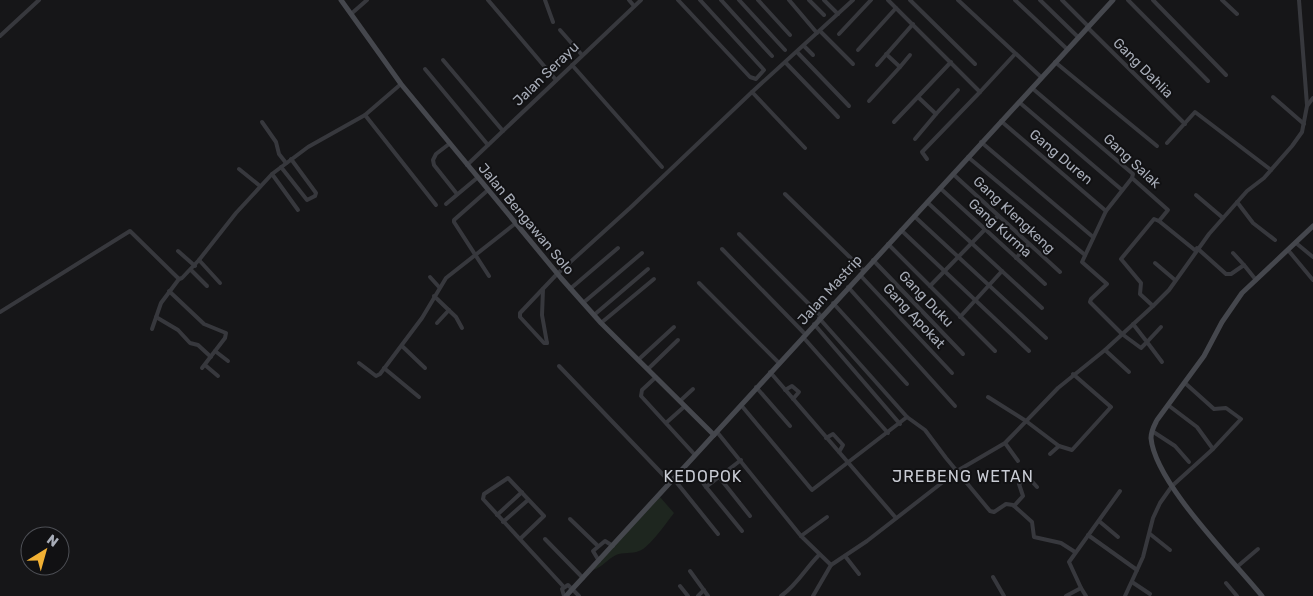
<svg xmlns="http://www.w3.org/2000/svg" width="1313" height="596" viewBox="0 0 1313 596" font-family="Rubik,sans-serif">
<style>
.green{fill:#1e261f}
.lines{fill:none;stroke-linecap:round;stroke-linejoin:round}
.minor{stroke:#37383d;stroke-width:4}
.secondary{stroke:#45474d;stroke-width:5}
.labels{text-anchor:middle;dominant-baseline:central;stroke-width:4;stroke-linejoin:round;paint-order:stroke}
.street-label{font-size:14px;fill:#a8adb8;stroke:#111113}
.quarter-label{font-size:16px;letter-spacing:1px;fill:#c9ccd4;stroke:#111113}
</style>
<rect width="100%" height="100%" fill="#161618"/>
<path class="green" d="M660,497L674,513C667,522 649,548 639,551C632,554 623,552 616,555C606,560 603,567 593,570Z"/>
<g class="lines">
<g class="minor">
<path d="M488,0L556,80"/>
<path d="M545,0L553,22"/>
<path d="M629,0L634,6"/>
<path d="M678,0L750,77L756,79L764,70L700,0"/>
<path d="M721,0L772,56"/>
<path d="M739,0L785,50"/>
<path d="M758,0L790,35"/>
<path d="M789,0L817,33"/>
<path d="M809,0L824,15"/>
<path d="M824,0L838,14"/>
<path d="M888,0L980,92L1015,54"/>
<path d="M910,0L975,64"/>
<path d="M958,0L1041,77"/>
<path d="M1015,0L1067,49"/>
<path d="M1040,0L1078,37"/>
<path d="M1062,0L1088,26"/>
<path d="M1128,0L1208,81"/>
<path d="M1153,0L1226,75"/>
<path d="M1222,0L1237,14"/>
<path d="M1299,0L1307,105"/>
<path d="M351,14L367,0"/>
<path d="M1087,27L1185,124"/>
<path d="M560,30L582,55"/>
<path d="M820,31L853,64"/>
<path d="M839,34L871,0"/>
<path d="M0,36L39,0"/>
<path d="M804,46L813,55"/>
<path d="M858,50L896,8"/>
<path d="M797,52L849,106"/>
<path d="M886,54L900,67L910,55"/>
<path d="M443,60L503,131"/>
<path d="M1055,62L1157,146"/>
<path d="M786,63L838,117"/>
<path d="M572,65L662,167"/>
<path d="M877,65L913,24"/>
<path d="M425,69L488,145"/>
<path d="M1032,88L1133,174L1132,178L1168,210L1159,221L1196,251"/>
<path d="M752,92L805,148"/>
<path d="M1273,97L1304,124"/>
<path d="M869,101L900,67"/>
<path d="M1019,102L1122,190"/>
<path d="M936,114L958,90"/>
<path d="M365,115L436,205"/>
<path d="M1001,121L1106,211"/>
<path d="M262,122L276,142L279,154L286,163"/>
<path d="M894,122L951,62"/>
<path d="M915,139L936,114L918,97"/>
<path d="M981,142L1093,237"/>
<path d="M1167,143L1195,112L1271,170"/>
<path d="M449,144L436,154L433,160L434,165L457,194"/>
<path d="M968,157L1085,255"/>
<path d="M927,159L922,152L980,92"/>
<path d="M467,165L641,0"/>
<path d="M281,167L307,200L315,196L316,193L291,159"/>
<path d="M239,169L260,186"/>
<path d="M272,174L298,210"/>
<path d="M953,174L1060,272"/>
<path d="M1132,178L1106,211L1082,262L1107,284L1091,299L1090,302L1122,334L1141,348L1147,342L1133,324"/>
<path d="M940,188L1045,284"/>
<path d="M488,190L454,220V222L489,276"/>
<path d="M785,194L863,270"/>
<path d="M1196,195L1223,218"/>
<path d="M927,202L1042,308"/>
<path d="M1237,202L1253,223L1275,240"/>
<path d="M446,204L477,178"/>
<path d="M914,216L1046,338"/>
<path d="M901,230L1029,351"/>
<path d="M739,234L821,316"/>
<path d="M1296,243L1313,257"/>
<path d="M888,244L995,351"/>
<path d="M1197,248L1226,274H1231L1244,265L1256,280"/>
<path d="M722,249L805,334"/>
<path d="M1288,250L1313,280"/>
<path d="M178,251L195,266"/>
<path d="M1233,253L1244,265"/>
<path d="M1016,258L1029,244"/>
<path d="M199,260L220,283"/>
<path d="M873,260L963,354"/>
<path d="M1155,263L1175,280"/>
<path d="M191,270L207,286"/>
<path d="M860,275L952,373"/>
<path d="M430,277L439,287"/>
<path d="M699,283L779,363"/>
<path d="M930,286L998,216"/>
<path d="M848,287L955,406"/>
<path d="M543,289L542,315L547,343"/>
<path d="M570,289L618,248"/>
<path d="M169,291L204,324L226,333L225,338L202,368"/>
<path d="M434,296L456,317L462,328"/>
<path d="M583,303L642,253"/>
<path d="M833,303L907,384"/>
<path d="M1153,306L1140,294L1141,283L1121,259L1154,219L1159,221"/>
<path d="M0,312L130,231L179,279L182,278L199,260L236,213L272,174L308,147L365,115L401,84"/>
<path d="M594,315L648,269"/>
<path d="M156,317L178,330L190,343L198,345L211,357"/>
<path d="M960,317L1002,271"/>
<path d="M819,318L907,417L925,430L946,458L990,511L994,512L1006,504L1013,505L1032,522L1034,537L1061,543L1075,552"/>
<path d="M437,323L449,310"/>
<path d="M601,323L654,279"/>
<path d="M814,324L900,424"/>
<path d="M1161,327L1147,342L1162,362"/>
<path d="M152,329L161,303L179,279"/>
<path d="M803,337L888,433"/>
<path d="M547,343H544L520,317V313L557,274L630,208L752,92L853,0"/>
<path d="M402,346L425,368"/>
<path d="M1105,350L1129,372"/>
<path d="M215,351L228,361"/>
<path d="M638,360L674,327"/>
<path d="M359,363L376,376L380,374L422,318L446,278L516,223"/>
<path d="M205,365L218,376"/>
<path d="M559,366L670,482"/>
<path d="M384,368L419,397"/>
<path d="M648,369L678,340"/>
<path d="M770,372L896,518"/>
<path d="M656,377L642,390L641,396L695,455"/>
<path d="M756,387L790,426"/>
<path d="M785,390L792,386L799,392L793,399"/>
<path d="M988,397L1026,421L1059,446L1072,450L1111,407L1073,374"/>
<path d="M680,401L693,389"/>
<path d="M741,405L812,490L907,417"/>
<path d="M1168,405L1197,427L1213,449"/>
<path d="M667,422L685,406"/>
<path d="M1152,431L1175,446L1189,462"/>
<path d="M717,432L801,536L831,565L867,541L957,471L1005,443L1058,388L1105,350L1153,306L1169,290L1209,234L1247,191L1264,178L1292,146L1302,132L1307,106L1313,98"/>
<path d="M826,438L833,434L843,445L839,452"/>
<path d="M1005,443L1018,461"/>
<path d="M1050,454L1059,446"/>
<path d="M719,477L750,516"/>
<path d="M673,478L718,534"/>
<path d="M701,480L706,487L741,460"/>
<path d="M706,487L742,531"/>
<path d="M1014,506L1023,496L1019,484L1028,477L1037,487"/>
<path d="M497,515L522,492"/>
<path d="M570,519L598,546"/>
<path d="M1099,521L1118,537"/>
<path d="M503,522L528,500"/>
<path d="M1150,534L1170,550"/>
<path d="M1088,535L1137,570"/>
<path d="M801,536L827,517"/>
<path d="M520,539L544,516L508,478L484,494L483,499L563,586"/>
<path d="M545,539L583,578"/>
<path d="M845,556L859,574"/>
<path d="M599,561L593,551L605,541L613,546"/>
<path d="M1238,566L1258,549"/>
<path d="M690,571L708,596"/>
<path d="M993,577L1004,596"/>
<path d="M1132,582L1150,594"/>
<path d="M1226,583L1237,596"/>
<path d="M680,586L688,596"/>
<path d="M1081,588L1069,562L1120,491"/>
<path d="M564,596L562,589L568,585L579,596"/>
<path d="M698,596L704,590"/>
<path d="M781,596C797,585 805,569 819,555"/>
<path d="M813,596L831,565"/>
<path d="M1066,596L1081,588L1086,596"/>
<path d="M1125,596L1143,557L1153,518L1160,503L1172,486L1213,449L1241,419L1226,408L1214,409L1185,383"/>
</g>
<g class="secondary">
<path d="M341,0L401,84L561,278L601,323L714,435"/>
<path d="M566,596L1113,0"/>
<path d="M1262,596C1232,559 1155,483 1151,438C1151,431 1154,426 1157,420L1204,356L1222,322L1242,293L1313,226"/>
</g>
</g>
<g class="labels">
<g class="street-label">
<text transform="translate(1143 68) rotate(45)">Gang Dahlia</text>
<text transform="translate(546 74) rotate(-44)">Jalan Serayu</text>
<text transform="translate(1061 157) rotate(40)">Gang Duren</text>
<text transform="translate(1132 161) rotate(43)">Gang Salak</text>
<text transform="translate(1014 215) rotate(43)">Gang Klengkeng</text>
<text transform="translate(526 219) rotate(50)">Jalan Bengawan Solo</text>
<text transform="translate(1000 228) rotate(42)">Gang Kurma</text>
<text transform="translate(830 290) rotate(-48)">Jalan Mastrip</text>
<text transform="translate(926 299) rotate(46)">Gang Duku</text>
<text transform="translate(914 316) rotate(47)">Gang Apokat</text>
</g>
<g class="quarter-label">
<text x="703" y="476">KEDOPOK</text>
<text x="963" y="476">JREBENG WETAN</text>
</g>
</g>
<g transform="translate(45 551) rotate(37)"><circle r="24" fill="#111113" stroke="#4d4f55"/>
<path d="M0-4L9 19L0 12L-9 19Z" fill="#f2b134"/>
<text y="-8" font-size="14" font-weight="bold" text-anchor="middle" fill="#a8adb8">N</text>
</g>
</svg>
